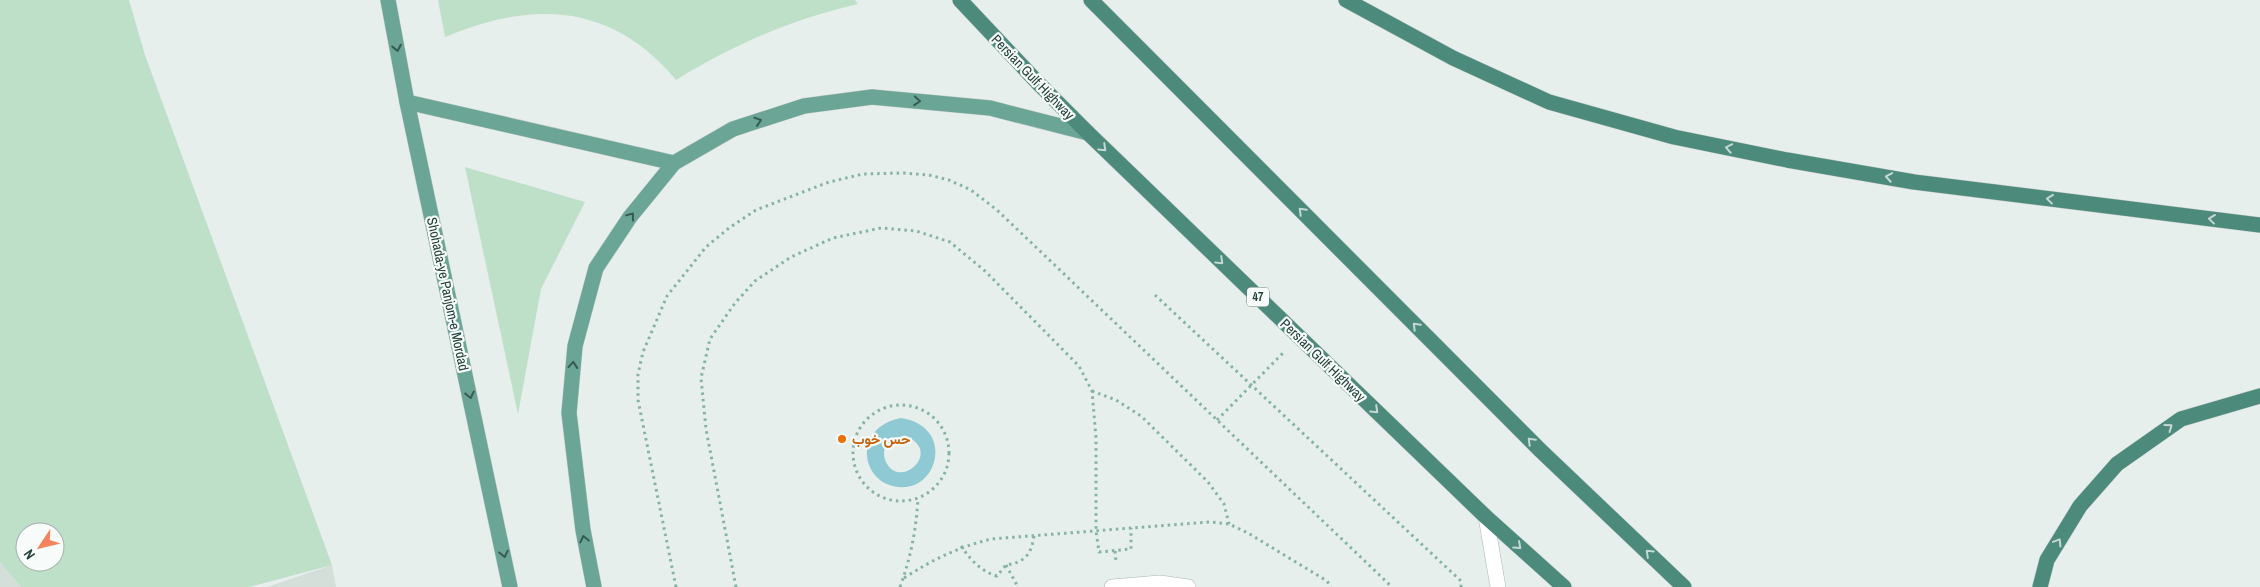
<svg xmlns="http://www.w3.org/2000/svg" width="2260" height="587" viewBox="0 0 2260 587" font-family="'Archivo Narrow',Vazirmatn,sans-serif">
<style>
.built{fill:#d4dfda}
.green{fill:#bfe0c8;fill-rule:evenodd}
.water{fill:#8ec9d4;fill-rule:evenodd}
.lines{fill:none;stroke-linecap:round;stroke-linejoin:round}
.service-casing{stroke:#a8b8b2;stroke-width:16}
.primary-casing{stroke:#c2cac8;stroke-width:16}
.trunk-casing{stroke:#c2cac8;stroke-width:16}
.path{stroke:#86b3a5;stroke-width:3;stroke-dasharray:2.5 4;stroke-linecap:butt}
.service{stroke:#fff;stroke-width:15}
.primary{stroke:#6aa596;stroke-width:15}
.trunk{stroke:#4c8a7c;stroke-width:15}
.oneway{stroke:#365b51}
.oneway2{stroke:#c4d9d4}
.food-dot{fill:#e8710a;stroke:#f7fbf9;stroke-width:2}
.labels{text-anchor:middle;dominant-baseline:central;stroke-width:4.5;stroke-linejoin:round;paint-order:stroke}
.shield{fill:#f7fbf9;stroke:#637a73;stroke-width:1}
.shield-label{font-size:12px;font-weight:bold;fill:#24423a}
.street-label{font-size:14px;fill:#24423a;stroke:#f7fbf9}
.food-label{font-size:14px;font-weight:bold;fill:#c56008;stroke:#f7fbf9;text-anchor:start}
</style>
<rect width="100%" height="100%" fill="#e6efeb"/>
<g class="built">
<path d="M0,562L21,587H0Z"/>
<path d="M332,565L336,587H267Z"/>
</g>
<g class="green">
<path d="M0,0H129L145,55L332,565L249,587H21L0,562ZM25,532H55V562H25Z"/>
<path d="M438,0H855L858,4C790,20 735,44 676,80C612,3 533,0 445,37Z"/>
<path d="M465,167L585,202L541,289L518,414Z"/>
</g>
<path class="water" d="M901,418C960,427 935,504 887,484C879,481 872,473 869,465C861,440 878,422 901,418ZM905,436C944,451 900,491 886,462C879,447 892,437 905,436Z"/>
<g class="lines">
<g class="service-casing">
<g id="service">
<path d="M1486,517L1498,587"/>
<path d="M1112,587L1160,583L1188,587"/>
</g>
</g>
<g class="primary-casing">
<g id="primary">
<path d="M388,0L407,102L510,587"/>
<path d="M407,102L674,163"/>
<path d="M594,587L583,530L569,413L575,346L596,268L630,217L674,163L733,129L804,106L872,97L990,108L1088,133"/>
</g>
</g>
<g class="trunk-casing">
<g id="trunk">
<path d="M960,0L1039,84L1088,133L1486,517L1564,587"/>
<path d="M1091,0L1540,450L1684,587"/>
<path d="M1346,0L1453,58L1549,102L1674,137L1787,160L1914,182L2260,225"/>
<path d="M2040,587L2047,560L2080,506L2117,464L2181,419L2260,396"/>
</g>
</g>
<g class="path">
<path d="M1155,295L1461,581V587"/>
<path d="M1092,391L1116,400L1141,416L1208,482L1224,504L1229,524"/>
<circle cx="901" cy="453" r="48"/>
<path d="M1217,420L1283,353"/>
<path d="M961,546C971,560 980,571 997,576L1006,565C1025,562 1031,555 1034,536"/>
<path d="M1115,551L1116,562"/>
<path d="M1006,565L1018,587"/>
<path d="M904,578C934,559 956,548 991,539L1210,522L1229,524L1248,533L1327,581L1331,587"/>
<path d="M676,587L638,400V374L643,352L667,296L706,247L729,228L756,210L829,182L863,174L904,173L929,175L949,180L971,190L997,210L1392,587"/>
<path d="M736,587L706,429L701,378L710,339L735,303L755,281L791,257L833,238L881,228L916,231L950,242L985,271L1079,366L1092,391L1096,438V531L1099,552L1131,549V528"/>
<path d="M900,587C911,557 916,530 918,499"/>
</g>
<use href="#service" class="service"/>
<use href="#primary" class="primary"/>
<use href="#trunk" class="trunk"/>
</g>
<defs><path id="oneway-chevron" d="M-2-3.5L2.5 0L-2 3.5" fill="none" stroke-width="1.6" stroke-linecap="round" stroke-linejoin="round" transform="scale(1.25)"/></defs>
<g class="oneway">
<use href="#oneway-chevron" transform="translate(397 48) rotate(79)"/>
<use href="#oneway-chevron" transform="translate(917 101) rotate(5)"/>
<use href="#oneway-chevron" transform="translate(758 121) rotate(-18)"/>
<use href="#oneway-chevron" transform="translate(631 216) rotate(-53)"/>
<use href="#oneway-chevron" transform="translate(573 365) rotate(-85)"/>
<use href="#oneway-chevron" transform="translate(470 395) rotate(78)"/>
<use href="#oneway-chevron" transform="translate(584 539) rotate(-102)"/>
<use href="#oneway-chevron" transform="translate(504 554) rotate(78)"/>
</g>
<g class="oneway2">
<use href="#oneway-chevron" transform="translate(1103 148) rotate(44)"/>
<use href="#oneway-chevron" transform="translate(1729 148) rotate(-169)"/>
<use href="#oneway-chevron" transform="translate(1889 177) rotate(-170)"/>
<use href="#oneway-chevron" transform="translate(2050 199) rotate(-173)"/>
<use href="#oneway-chevron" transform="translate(1302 211) rotate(-135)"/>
<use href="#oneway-chevron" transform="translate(2212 219) rotate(-173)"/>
<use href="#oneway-chevron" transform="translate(1220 261) rotate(44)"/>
<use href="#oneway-chevron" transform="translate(1416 326) rotate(-135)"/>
<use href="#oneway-chevron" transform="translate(1375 410) rotate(44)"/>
<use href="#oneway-chevron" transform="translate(2169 427) rotate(-36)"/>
<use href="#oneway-chevron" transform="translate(1531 441) rotate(-135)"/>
<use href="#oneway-chevron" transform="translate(2058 542) rotate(-59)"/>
<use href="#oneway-chevron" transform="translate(1518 546) rotate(42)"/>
<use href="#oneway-chevron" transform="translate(1649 553) rotate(-137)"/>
</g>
<circle class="food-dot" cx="842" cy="439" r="5"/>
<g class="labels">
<rect class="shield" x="1247" y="287.5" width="22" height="19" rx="4"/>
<g class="shield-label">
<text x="1258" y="297">47</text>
</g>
<g class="street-label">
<text transform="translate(1033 77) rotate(46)">Persian Gulf Highway</text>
<text transform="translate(448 294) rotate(78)">Shohada-ye Panjom-e Mordad</text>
<text transform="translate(1323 360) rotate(44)">Persian Gulf Highway</text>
</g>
<g class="food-label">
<text x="852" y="439">حس خوب</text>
</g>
</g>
<g transform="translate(40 547) rotate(235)"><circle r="24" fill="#f7fbf9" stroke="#a3b1ad"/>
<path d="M0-4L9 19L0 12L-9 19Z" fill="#f4845f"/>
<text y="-8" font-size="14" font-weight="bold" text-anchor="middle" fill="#24423a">N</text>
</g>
</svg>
